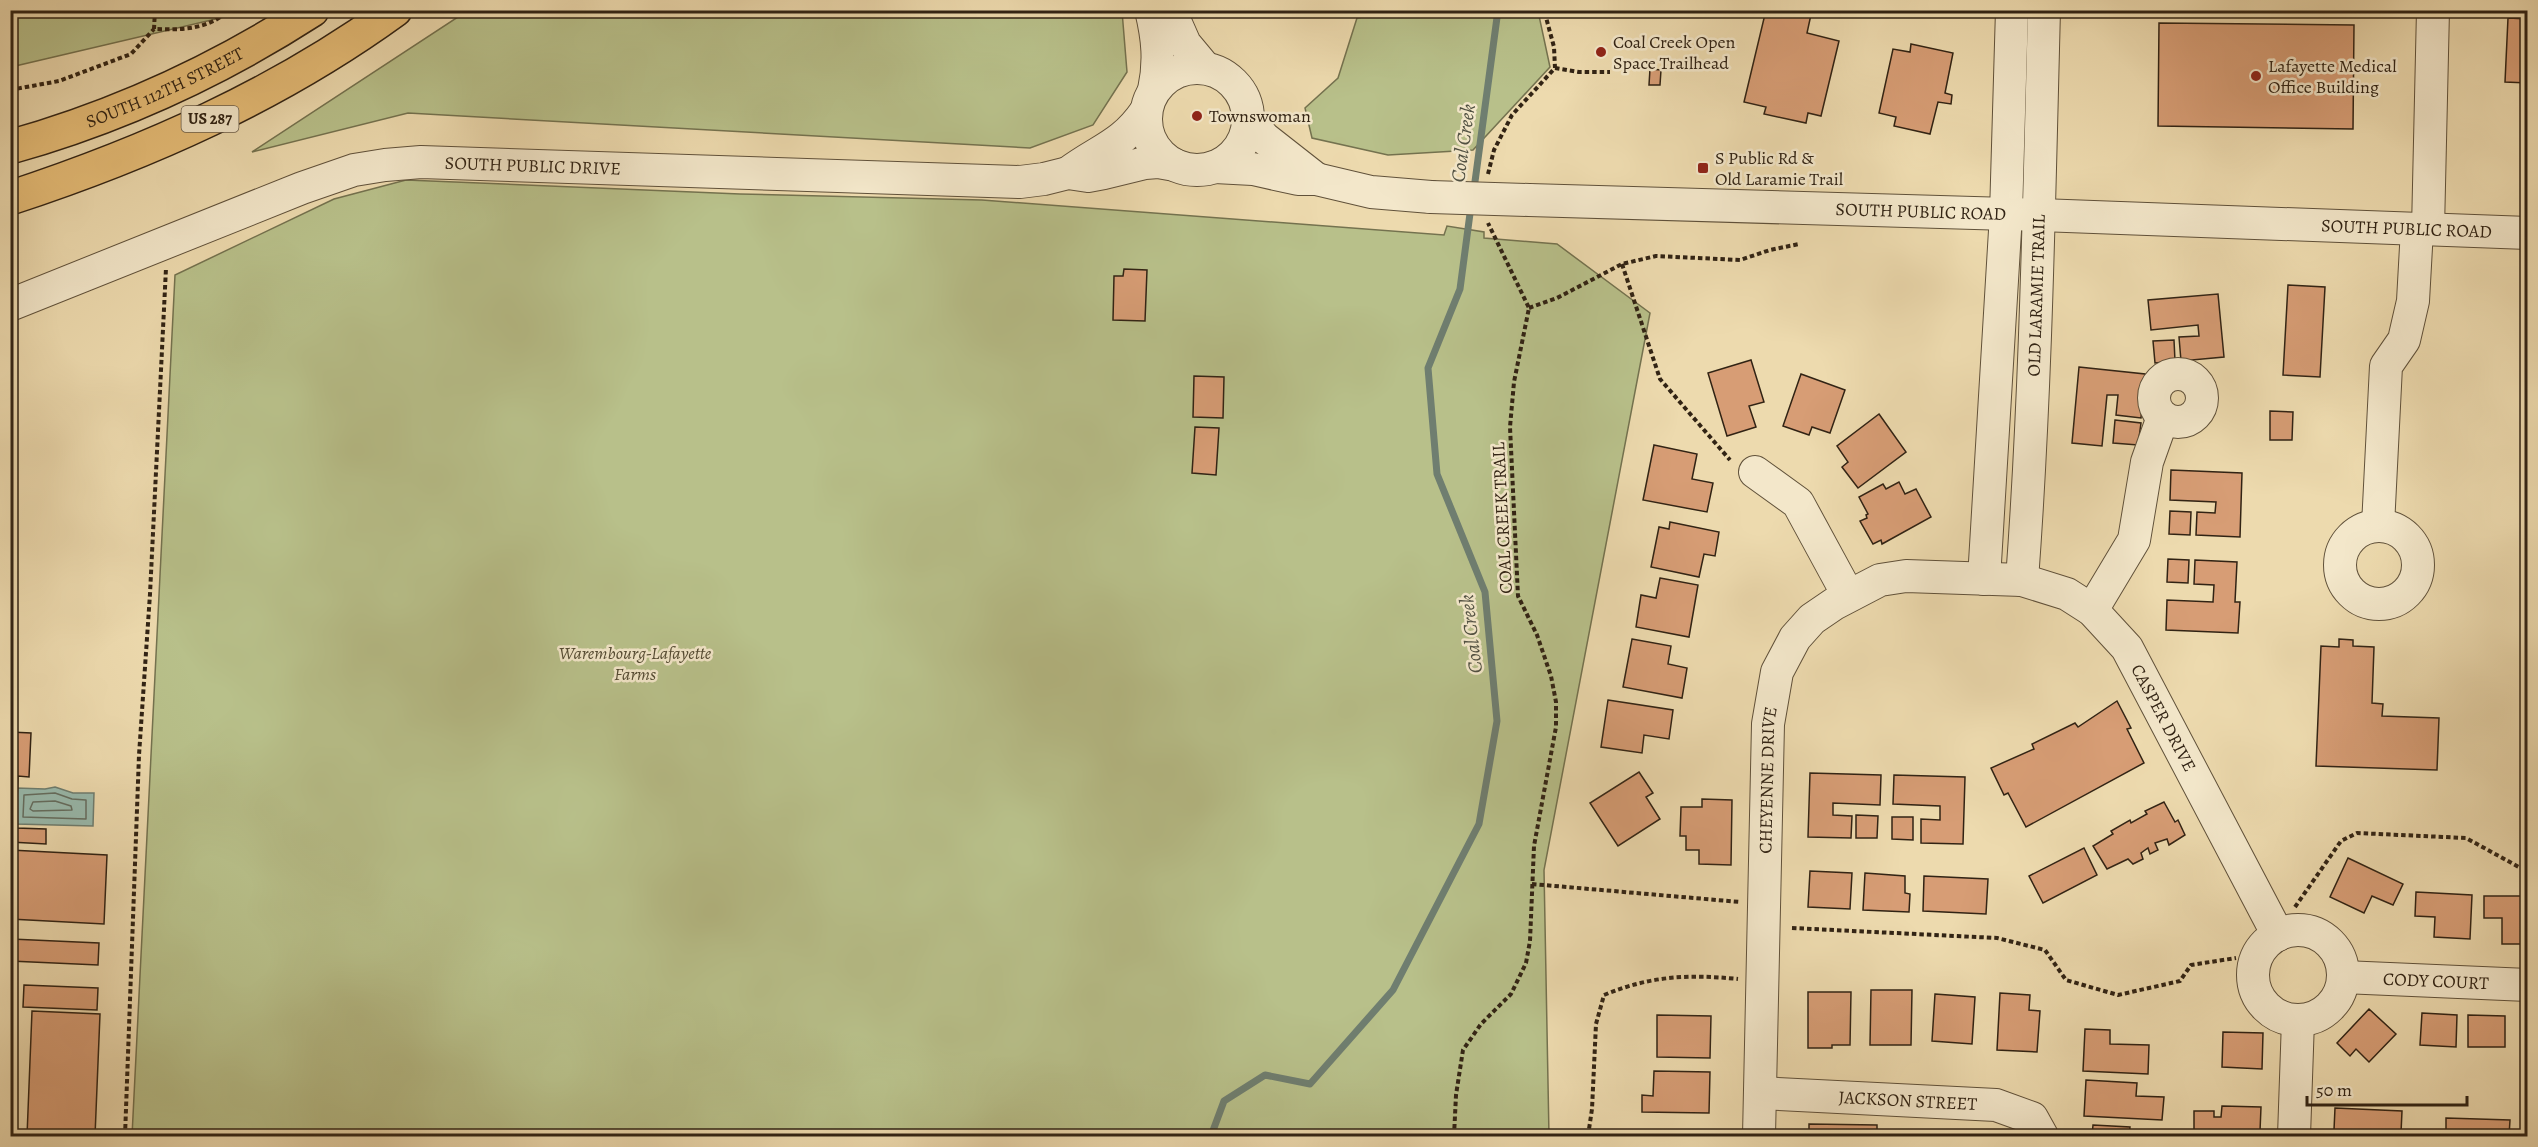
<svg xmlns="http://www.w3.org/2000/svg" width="2538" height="1147" viewBox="0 0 2538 1147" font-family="Alegreya,serif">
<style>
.green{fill:#b8c08a;stroke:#74724f;stroke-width:1.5}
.water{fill:#99baad;stroke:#6f7e70;stroke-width:1.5}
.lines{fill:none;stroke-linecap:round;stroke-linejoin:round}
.shore{stroke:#656e60;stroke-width:1.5}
.stream{stroke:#6f7e70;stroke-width:7}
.building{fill:#d79d75;stroke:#312314;stroke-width:1.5}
.minor-casing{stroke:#60513a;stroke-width:34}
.major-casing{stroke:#312314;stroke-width:36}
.path{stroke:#312314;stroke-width:4;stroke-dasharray:4.5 3;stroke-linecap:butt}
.minor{stroke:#f3e7ca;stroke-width:32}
.major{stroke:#e6bd77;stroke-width:33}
.minor-bridge-casing{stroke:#60513a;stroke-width:34;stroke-linecap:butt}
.minor-bridge{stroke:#f3e7ca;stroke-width:32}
.poi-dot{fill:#8f2418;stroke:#f3e7ca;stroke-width:2}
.labels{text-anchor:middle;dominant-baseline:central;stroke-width:5;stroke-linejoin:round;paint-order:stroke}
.shield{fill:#f3e7ca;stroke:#6b5e4b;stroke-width:1.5}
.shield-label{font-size:16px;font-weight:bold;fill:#312314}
.poi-label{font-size:18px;fill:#312314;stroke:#f3e7ca;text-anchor:start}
.street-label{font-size:18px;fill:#312314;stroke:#f3e7ca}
.park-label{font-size:18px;font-style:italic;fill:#534a32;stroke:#f3e7ca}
.water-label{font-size:20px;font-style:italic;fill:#505042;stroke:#f3e7ca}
</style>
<rect width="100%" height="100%" fill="#eddaae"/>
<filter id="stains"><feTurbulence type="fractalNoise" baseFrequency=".00333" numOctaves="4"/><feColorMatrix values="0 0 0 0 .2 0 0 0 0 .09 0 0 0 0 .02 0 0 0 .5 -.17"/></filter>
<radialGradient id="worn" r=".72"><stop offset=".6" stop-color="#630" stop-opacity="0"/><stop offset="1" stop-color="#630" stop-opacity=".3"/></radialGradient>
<g class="green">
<path d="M11,10H250V11L11,67Z"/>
<path d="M467,11H1122L1127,72L1093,125L1030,148L408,113L252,152Z"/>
<path d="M1395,11H1538L1550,67L1473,150L1388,155L1312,138L1305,108L1338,78L1357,18Z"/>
<path d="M406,180L740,194L982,200L1444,235L1447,226L1484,232V238L1557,244L1650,313L1544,870L1549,1136H132L175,275L334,199Z"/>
</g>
<path class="water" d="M55,787L73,793H94L93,826L16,824L17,788L45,789Z"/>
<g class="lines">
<g class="shore">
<path d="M55,793L72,799L86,800V819L23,817L24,795Z"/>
<path d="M55,801L71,806L72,810L33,811L30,809L33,802Z"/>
</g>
<g class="stream">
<path d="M1474,189L1498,10"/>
<path d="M1211,1136L1224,1101L1265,1075L1310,1084L1393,990L1479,824L1497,721L1485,592L1437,474L1428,368L1460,289L1471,206"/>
</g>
</g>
<g class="building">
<path d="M1766,10H1812L1807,33L1839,41L1821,116L1808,113L1806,123L1764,114L1766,107L1744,102Z"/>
<path d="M2508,18L2528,19V83L2505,82Z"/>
<path d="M2159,23L2354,25L2353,129L2158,126Z"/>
<path d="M1911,44L1953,53L1945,93L1952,95L1951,104L1938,102L1930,134L1894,126L1896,117L1879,113L1893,49L1910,52Z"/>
<path d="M1650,69L1661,70L1660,85H1649Z"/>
<path d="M1124,269L1147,270L1145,321L1113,320L1114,276H1123Z"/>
<path d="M2288,285L2325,287L2320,377L2283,375Z"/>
<path d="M2218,294L2224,357L2181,361L2179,337L2199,336L2198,325L2151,330L2148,300Z"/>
<path d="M2174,340L2175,361L2155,363L2153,341Z"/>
<path d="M1751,360L1764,402L1749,406L1756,427L1727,436L1708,373Z"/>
<path d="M2079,367L2145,374L2141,418L2116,415L2118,395H2107L2102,446L2072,443Z"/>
<path d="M1801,374L1845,390L1830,433L1812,427L1809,435L1783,426Z"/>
<path d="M1194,376L1224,377L1223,418L1193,417Z"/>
<path d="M2270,411L2293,412L2292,440H2270Z"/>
<path d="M1879,414L1906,452L1858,488L1842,467L1848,462L1837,446Z"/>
<path d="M2115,420L2141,423L2138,445L2113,443Z"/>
<path d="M1195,427L1219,428L1216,475L1192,473Z"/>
<path d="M1654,445L1697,454L1692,479L1713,483L1707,512L1643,500Z"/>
<path d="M2171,470L2242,473L2240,537L2196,535L2197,512L2215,513L2216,502L2170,500Z"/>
<path d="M1899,482L1905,494L1916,489L1931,517L1882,544L1881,540L1873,544L1860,521L1867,518L1866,515L1868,514L1859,497L1883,484L1886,489Z"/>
<path d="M2170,511L2191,512L2190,535L2169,534Z"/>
<path d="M1670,522L1719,532L1715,556L1704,554L1699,577L1651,567L1659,527L1669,529Z"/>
<path d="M2168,559L2189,560L2188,583L2167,582Z"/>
<path d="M2195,560L2237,562L2235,602H2240L2238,633L2166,630L2167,600L2213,602L2214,585L2194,584Z"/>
<path d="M1660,578L1698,585L1689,637L1636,627L1641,595L1656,598Z"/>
<path d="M1632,639L1671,646L1668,664L1687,668L1682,698L1623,687Z"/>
<path d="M2339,639L2353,640V646L2374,647L2372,703L2383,704L2382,716L2439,718L2437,770L2316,766L2321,646L2339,647Z"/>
<path d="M1608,700L1673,710L1669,739L1644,735L1642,753L1601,747Z"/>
<path d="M2117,701L2131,728L2127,729L2144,763L2026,827L2008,793L2004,795L1991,768L2034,749L2032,744L2075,723L2078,727Z"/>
<path d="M10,732L31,733L29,777L18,776L16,828L46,829V844L10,842Z"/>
<path d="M1639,772L1653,793L1646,797L1660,819L1618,846L1590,803Z"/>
<path d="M1810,773L1881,775L1880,805L1833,803V815L1852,816L1851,838L1808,837Z"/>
<path d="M1894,775L1965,777L1963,844L1921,843V819L1940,820V806L1893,804Z"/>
<path d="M1702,799L1732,800L1731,865L1699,864V850H1686V836H1680L1681,807H1702Z"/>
<path d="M2164,802L2175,822L2178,820L2185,835L2169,845L2167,839L2155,843L2158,850L2150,854L2148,848L2141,853L2143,859L2133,864L2128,859L2107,869L2093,846L2113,834L2111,831L2130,820L2131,823L2147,814L2145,811Z"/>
<path d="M1856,815L1878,816L1877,838H1856Z"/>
<path d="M1892,817H1913V840L1892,839Z"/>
<path d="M2084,848L2097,875L2043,903L2029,876Z"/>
<path d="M10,850L107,855L104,924L10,919Z"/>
<path d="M2348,858L2403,884L2393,905L2372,896L2364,913L2330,897Z"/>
<path d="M1810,871L1852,873L1850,909L1808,907Z"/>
<path d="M1865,873L1905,876V893L1910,894L1909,912L1863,910Z"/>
<path d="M1924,876L1988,879L1986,914L1923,911Z"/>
<path d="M2416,892L2472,895L2470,939L2434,937L2435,917L2415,916Z"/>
<path d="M2484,896H2528V944H2502V918H2484Z"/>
<path d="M11,939L99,943L98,965L10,961Z"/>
<path d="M24,985L98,988L97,1010L23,1007Z"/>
<path d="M1871,990H1912L1911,1045H1870Z"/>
<path d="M1808,992H1851L1850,1045H1832V1048H1808Z"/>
<path d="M2000,993L2030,995L2029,1010L2040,1011L2037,1052L1997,1050Z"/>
<path d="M1935,994L1975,997L1972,1044L1932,1041Z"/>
<path d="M2369,1009L2396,1034L2369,1062L2356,1049L2350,1056L2337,1043Z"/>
<path d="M32,1011L100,1014L95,1136H27Z"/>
<path d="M2422,1013L2457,1015L2456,1047L2420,1045Z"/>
<path d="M1657,1015L1711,1016L1710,1058L1657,1057Z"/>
<path d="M2468,1015L2505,1016V1047H2468Z"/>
<path d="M2085,1029L2110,1030V1044L2149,1045L2148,1074L2083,1071Z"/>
<path d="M2223,1032L2263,1033L2262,1069L2222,1067Z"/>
<path d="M1654,1071L1710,1072L1709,1113L1642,1112V1095L1653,1096Z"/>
<path d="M2086,1080L2137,1083L2136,1096L2164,1097L2162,1120L2084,1116Z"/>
<path d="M2222,1106L2261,1107L2260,1131L2194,1130V1111H2214V1117H2221Z"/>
<path d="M2335,1108L2402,1111L2401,1133L2334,1130Z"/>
<path d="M2446,1118L2510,1120L2509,1136H2446Z"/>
<path d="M1809,1124L1877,1125V1136H1809Z"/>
<path d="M2093,1125L2130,1127L2129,1136H2092Z"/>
<path d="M1655,1130L1707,1131V1136H1655Z"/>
<path d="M2194,1130L2260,1131V1136H2194Z"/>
<path d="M2334,1130L2401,1133V1136H2334Z"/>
<path d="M1946,1131L2002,1132V1136H1946Z"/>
</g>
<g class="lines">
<g class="minor-casing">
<g id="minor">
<path d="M1151,10C1158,39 1160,62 1154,90"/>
<path d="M1170,10L1185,44L1205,68"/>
<circle cx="1197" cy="119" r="51"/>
<path d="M1248,119L1264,138L1315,178"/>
<path d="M1215,167L1253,169L1298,179H1316L1371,192L1431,197"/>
<path d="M1068,173C1100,149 1122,146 1146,111"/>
<path id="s1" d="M1529,200L2040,215L2528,233"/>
<path d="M2428,229L2433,10"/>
<path id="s2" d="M10,305L302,188L354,170L385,165L421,162L1020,182L1044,179L1068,173L1088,176L1104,173L1145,163L1158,162L1175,165"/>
<circle cx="2178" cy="398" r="24"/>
<path d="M1755,472L1798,503L1848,595"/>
<path d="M2378,526L2386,366L2404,340L2413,301L2417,229"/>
<circle cx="2379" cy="565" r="39"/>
<path d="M1984,579L2006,214L2012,10"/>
<path id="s3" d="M2022,580C2036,391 2039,201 2044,10"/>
<path d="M2092,610L2134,540L2147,462L2163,417"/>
<circle cx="2298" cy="975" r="45"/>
<path id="s4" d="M2343,977L2528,985"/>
<path id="s5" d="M1760,1093L1996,1105L2032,1118L2042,1136"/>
<path id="s6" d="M1759,1136L1768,724L1777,672L1795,638L1812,619L1834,604L1880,580L1906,576L2022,580L2067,594L2092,610L2127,648L2278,935"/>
<path d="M2294,1136L2298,1020"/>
</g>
</g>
<g class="major-casing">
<g id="major">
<path id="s7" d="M10,147C117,117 219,70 312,10"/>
<path d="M10,198C147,153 278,95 395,10"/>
</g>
</g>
<g class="path">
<path d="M155,10L154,29C181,30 208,30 229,10"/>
<path d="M1555,68L1579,72H1610"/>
<path d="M10,90L59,81L131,54L154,29"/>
<path d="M1488,174L1494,150L1512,115L1555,68L1554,47L1544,10"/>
<path d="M1622,264L1660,379L1730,460"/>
<path d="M1529,308L1557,298L1622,264L1656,256L1740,260L1770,250L1799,244"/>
<path d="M1532,884L1740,902"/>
<path d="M2295,907L2341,841L2357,833L2466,838L2528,872"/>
<path d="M1792,928L1997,938L2045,950L2066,980L2118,995L2180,981L2191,965L2236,958"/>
<path d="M125,1136L139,755L150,594L166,268"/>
<path d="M1454,1136L1456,1095L1463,1050L1481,1024L1511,994L1526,963L1530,941L1534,846L1556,727V702L1551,676L1537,635L1518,596L1510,427L1514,382L1529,308L1488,223"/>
<path d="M1588,1136L1592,1109L1596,1024L1604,995C1650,976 1688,974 1738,979"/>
</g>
<use href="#minor" class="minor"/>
<use href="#major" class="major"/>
<g class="minor-bridge-casing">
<path id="minor-bridge" d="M1431,197L1529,200"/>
</g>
<use href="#minor-bridge" class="minor-bridge"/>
</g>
<g class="poi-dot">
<circle cx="1601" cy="52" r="6"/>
<circle cx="2256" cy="76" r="6"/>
<circle cx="1197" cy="116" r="6"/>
<rect x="1697" y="162" width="12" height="12" rx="3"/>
</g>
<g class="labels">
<rect class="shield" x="181.5" y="106" width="57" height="26" rx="4.5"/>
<g class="shield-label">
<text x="210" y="119">US 287</text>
</g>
<g class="poi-label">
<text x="1613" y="42">Coal Creek Open<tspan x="1613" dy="21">Space Trailhead</tspan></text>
<text x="2268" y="66">Lafayette Medical<tspan x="2268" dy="21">Office Building</tspan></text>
<text x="1209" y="116">Townswoman</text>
<text x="1715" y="158">S Public Rd &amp;<tspan x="1715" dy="21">Old Laramie Trail</tspan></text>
</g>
<g class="street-label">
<text stroke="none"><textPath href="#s7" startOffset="166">SOUTH 112TH STREET</textPath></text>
<text stroke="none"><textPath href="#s2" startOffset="549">SOUTH PUBLIC DRIVE</textPath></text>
<text stroke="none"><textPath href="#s1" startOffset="392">SOUTH PUBLIC ROAD</textPath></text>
<text stroke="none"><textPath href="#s1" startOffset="878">SOUTH PUBLIC ROAD</textPath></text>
<text stroke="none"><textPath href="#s3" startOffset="285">OLD LARAMIE TRAIL</textPath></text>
<text transform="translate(1502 518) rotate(-93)">COAL CREEK TRAIL</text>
<text stroke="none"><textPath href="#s6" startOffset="957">CASPER DRIVE</textPath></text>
<text stroke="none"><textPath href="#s6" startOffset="356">CHEYENNE DRIVE</textPath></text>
<text stroke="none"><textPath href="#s4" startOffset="93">CODY COURT</textPath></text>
<text stroke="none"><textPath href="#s5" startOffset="148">JACKSON STREET</textPath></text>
</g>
<g class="park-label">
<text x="635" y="653">Warembourg-Lafayette<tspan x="635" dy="21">Farms</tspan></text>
</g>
<g class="water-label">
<text transform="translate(1463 143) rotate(-82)">Coal Creek</text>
<text transform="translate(1471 634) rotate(-97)">Coal Creek</text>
</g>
</g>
<rect width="2538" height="1147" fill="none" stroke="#eddaae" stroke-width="36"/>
<rect x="12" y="12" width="2514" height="1123" fill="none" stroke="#312314" stroke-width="3"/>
<rect x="18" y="18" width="2502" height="1111" fill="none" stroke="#312314" stroke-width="1.5"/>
<path d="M2307 1096v9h160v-9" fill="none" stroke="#312314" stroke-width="3"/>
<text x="2316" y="1096" font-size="18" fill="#312314" stroke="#f3e7ca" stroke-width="4.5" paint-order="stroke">50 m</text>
<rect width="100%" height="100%" filter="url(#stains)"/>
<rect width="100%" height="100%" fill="url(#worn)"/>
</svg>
